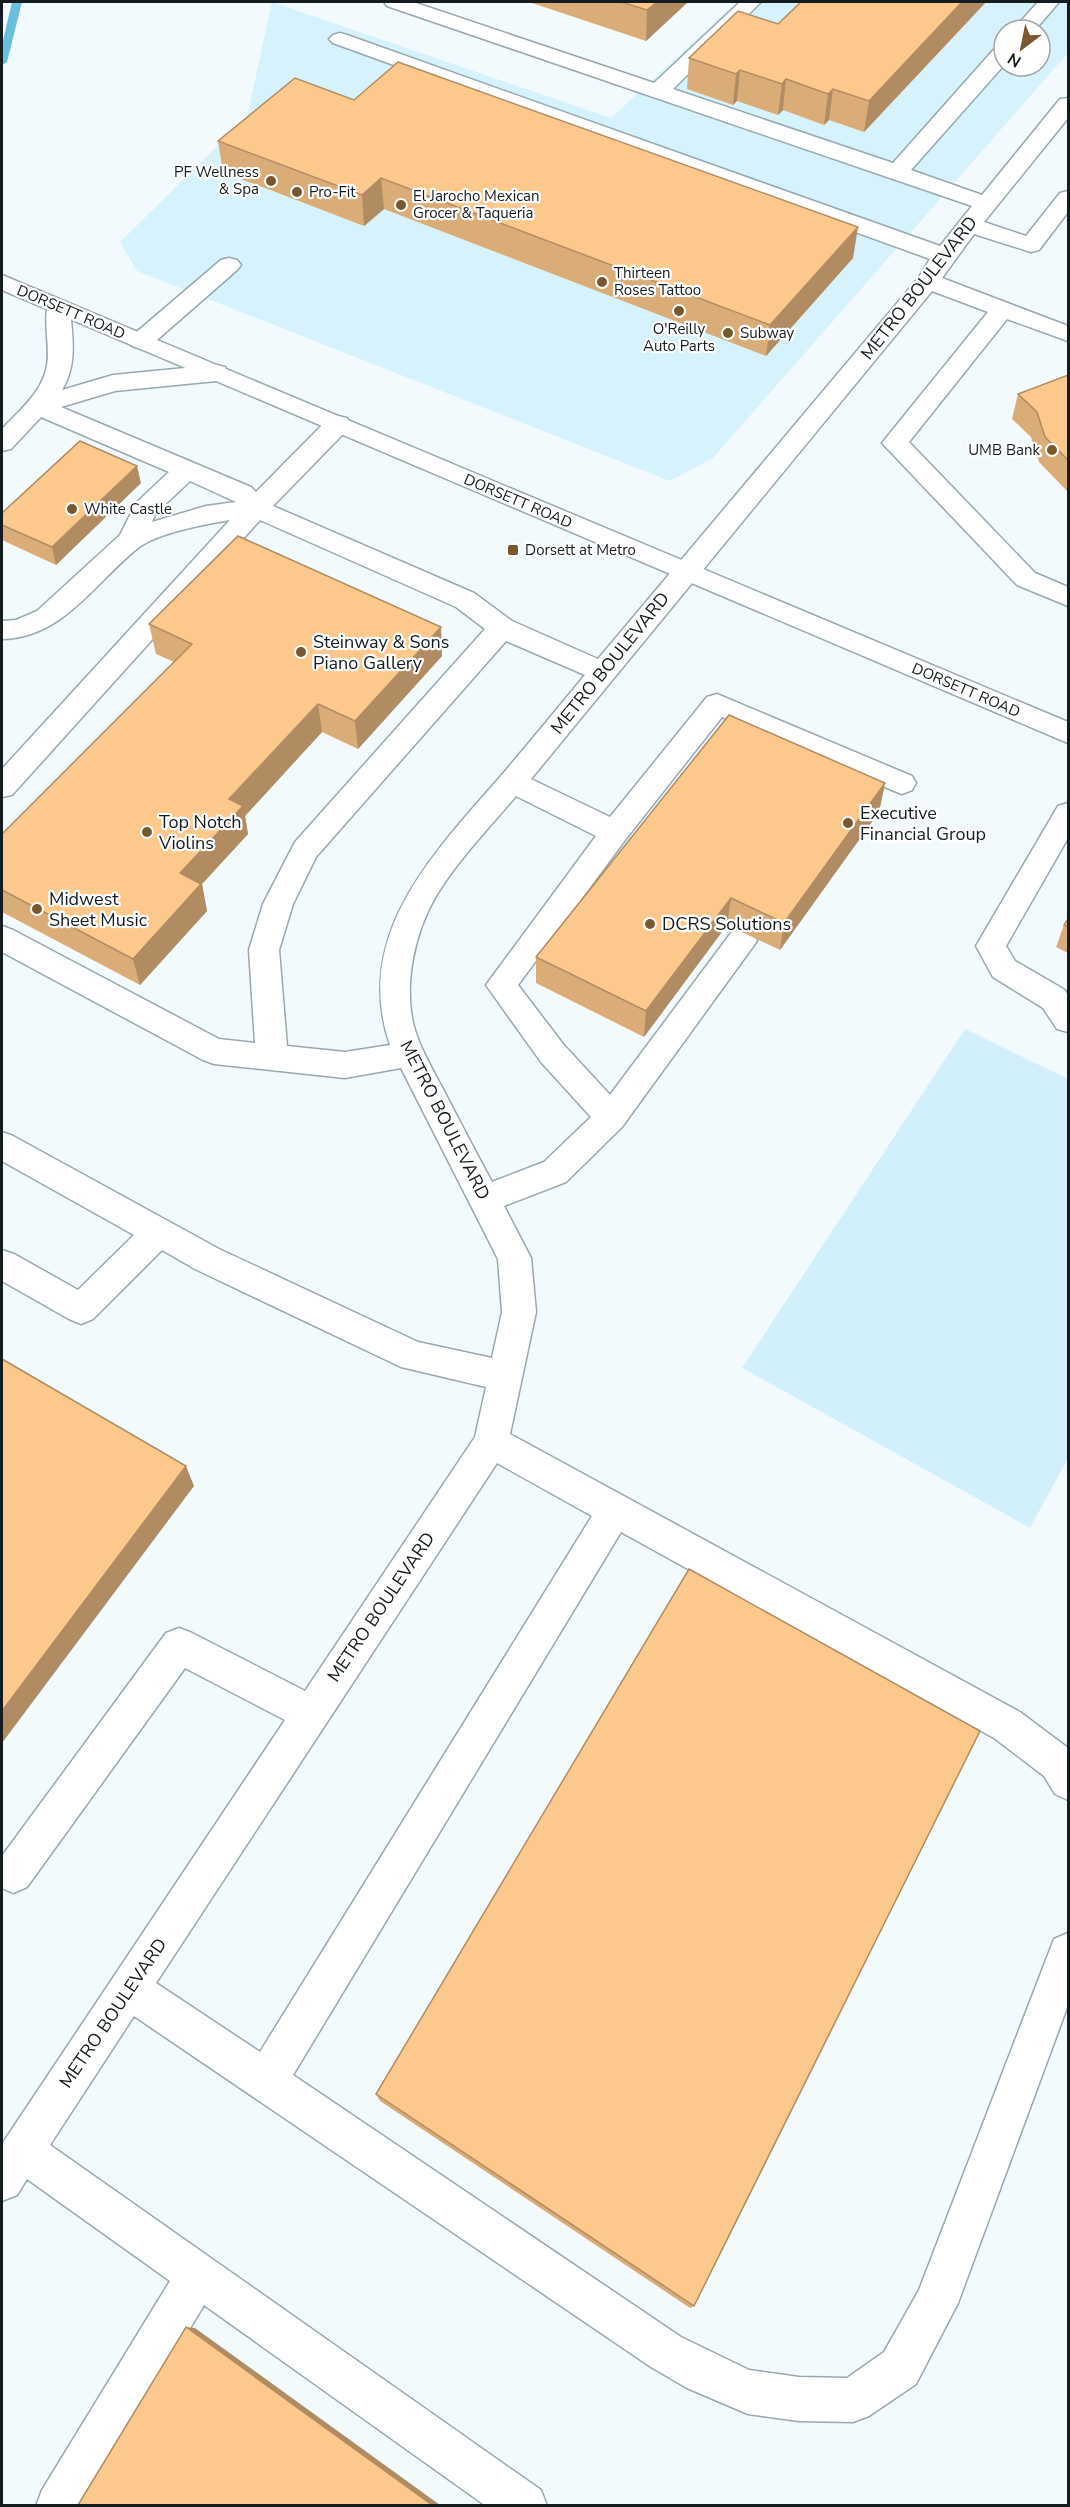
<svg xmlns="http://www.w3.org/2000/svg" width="1070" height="2507" viewBox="0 0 1070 2507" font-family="'Nunito Sans',sans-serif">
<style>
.built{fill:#d6f2fc;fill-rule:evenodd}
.green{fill:#d1f0fc}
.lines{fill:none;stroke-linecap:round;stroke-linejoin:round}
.stream{fill:#66c1df;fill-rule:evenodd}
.minor-casing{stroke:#97a9af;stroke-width:3}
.major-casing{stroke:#97a9af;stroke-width:3}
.minor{fill:#fff;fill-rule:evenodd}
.major{fill:#fff;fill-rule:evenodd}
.wall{fill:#daac78}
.shaded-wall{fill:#b18c62}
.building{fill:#fdc88c;stroke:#b18c62;stroke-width:1.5}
.poi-dot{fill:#7a582f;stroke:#fff;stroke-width:2}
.labels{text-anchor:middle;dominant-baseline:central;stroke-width:4.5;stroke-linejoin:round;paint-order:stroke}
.far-poi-label{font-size:15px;fill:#151c1f;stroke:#fff;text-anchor:start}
.far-street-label{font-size:15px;fill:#151c1f;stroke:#fff}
.street-label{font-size:18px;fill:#151c1f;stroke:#fff}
.poi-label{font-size:18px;fill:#151c1f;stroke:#fff;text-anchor:start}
</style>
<rect width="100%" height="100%" fill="#f3fafd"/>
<path class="built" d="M272,2L611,118L737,2H1068V53L713,458L670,481L137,271L120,242L247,117ZM1004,30H1040V66H1004Z"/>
<path class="green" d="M965,1029L1068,1079V1458L1030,1528L742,1368Z"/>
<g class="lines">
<path class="stream" d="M12,2H22L7,62L2,65V45Z"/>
<g class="minor-casing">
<g id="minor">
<path d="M384,2H413L654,83L740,2H761L673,89L893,163L996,47L1004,46V65L911,170L982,195L1060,99L1068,98V118L984,222L1026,236L1060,193L1068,191V212L1039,250L1031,252L974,234L942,278L1068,326V341L1007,319L909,442L1035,573L1068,587V606L1017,585L882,443L988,312L932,291L531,779L610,817L707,697L717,694L912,776L916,783L912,790L902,794L892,790L722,717L625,840L518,985L563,1044L610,1095L731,933L742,929L753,933L757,941L622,1127L566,1182L504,1206L531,1258L536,1312L510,1434L1020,1712L1068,1748V1800L1055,1794L1044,1776L994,1738L621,1532L293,2075L681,2337L749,2370L799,2377L847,2378L884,2352L919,2290L1054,1939L1068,1933V2005L958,2303L916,2384L869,2416L853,2422L799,2421L748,2414L687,2388L651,2367L134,2016L50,2145L541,2490L547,2506H486L204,2305L84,2506H36L42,2490L170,2281L27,2179L17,2195L2,2201V2144L285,1720L185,1668L27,1887L13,1893L2,1888V1856L166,1633L179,1628L192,1633L305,1691L475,1437L486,1387L401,1367L195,1269L162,1250L93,1319L81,1324L69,1319L2,1281V1250L14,1254L78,1290L134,1235L2,1161V1132L13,1136L219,1249L418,1342L492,1358L502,1312L498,1259L401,1068L345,1078L214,1064L203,1060L2,952V926L13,930L219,1039L255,1043L249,950L263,904L295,842L485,629L456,607L260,520L12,795L2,797V769L230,520C206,524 157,533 138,548C94,583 63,638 2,639V621L16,620L37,611L120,535L136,503L169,472L41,417L11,449L2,451V429C18,412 40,394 46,370C52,351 41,315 50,302L58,300L66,302L70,307C72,336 78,364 62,390L113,375L216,365L225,367L228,373L225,379L216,381L115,391L61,407L251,487L256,492L329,418L338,416L347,418L350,424L347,430L273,506L474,593L512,621L598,659L919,277L930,259L333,43L329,39L333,35L340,33L347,35L940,246L972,206L387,6ZM190,481L236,502L206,506L152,522L156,513ZM506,641L585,675C557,709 529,743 500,777C434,853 352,935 390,1045L345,1052L287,1046L279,950L293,904L316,857ZM516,796L596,836L486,985L541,1062L591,1117L544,1162L492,1182C475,1151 459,1120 443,1089C432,1068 419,1047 413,1023C404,982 415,932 436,896C458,860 489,828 516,796ZM497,1463L592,1516L260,2052L156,1983Z"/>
<path d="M1038,2H1059L1035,30H1013Z"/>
<path d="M229,258L237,260L241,265L237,270L150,346L141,349L132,346L129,341L132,336L221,260Z"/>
<path d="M1068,803V838L1006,946L1015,961L1065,990L1068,996V1032L1057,1029L1043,1008L993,977L976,946L1058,806Z"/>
</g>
</g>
<g class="major-casing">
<path id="major" d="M2,275L1068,722V743L2,290Z"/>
</g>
<use href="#minor" class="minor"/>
<use href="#major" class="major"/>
</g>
<g class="wall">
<path d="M529,2H688L646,41Z"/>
<path d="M986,2L864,132L829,120L824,125L783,110L778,115L737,101L733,105L687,89L689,58L778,24Z"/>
<path d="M354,100L853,258L766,356L384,209L364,226L223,172L218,141Z"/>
<path d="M1068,375V492L1039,462L1031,437L1012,419L1018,394Z"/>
<path d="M141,483L56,565L2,540V513Z"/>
<path d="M149,624L442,656L358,749L322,732L245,816L248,834L202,884L207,911L140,985L2,912V834L174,662L156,654Z"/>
<path d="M885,783L879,812L780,950L727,925L644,1037L536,983V957Z"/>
<path d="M1064,925L1068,927V953L1056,947Z"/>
<path d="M376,2094L694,2306L690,2308L380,2101Z"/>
</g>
<g class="shaded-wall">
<path d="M657,2H688L646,41L647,10Z"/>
<path d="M962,2H986L864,132L869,101Z"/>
<path d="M740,70L737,101L733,105L736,74Z"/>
<path d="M786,79L783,110L778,115L782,84Z"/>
<path d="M833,89L829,120L824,125L828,94Z"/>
<path d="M381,178L384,209L364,226L362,195Z"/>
<path d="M858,227L853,258L766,356L770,325Z"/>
<path d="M137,466L141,483L56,565L52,547Z"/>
<path d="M441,627L442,656L358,749L355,721Z"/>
<path d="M318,704L322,732L245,816L248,834L202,884L207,911L140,985L133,959L180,873L229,799Z"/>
<path d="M885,783L879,812L780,950L784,923Z"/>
<path d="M731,898L727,925L644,1037L646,1011Z"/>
<path d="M186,1466L194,1486L2,1743V1711Z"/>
<path d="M186,2327L195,2328L440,2505H432Z"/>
</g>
<g class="building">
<path d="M621,2H657L647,10Z"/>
<path d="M801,2H962L869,101L833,89L828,94L786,79L782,84L740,70L736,74L689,58L738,11L778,24Z"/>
<path d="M398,62L858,227L770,325L381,178L362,195L218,141L295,78L354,100Z"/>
<path d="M1068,375V460L1045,437L1037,412L1018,394Z"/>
<path d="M80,441L137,466L52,547L2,525V513Z"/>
<path d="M238,536L441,627L355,721L318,704L229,799L243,806L180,873L201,884L133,959L2,890V834L192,644L149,624Z"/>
<path d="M729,715L885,783L784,923L731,898L646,1011L536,957Z"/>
<path d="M1068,919V927L1064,925Z"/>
<path d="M2,1359L186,1466L2,1711Z"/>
<path d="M689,1569L980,1731L694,2306L376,2094Z"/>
<path d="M186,2327L432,2505H78Z"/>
</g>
<g class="poi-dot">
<circle cx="271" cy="181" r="6"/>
<circle cx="297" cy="192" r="6"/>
<circle cx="401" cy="205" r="6"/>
<circle cx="602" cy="282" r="6"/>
<circle cx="679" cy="311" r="6"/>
<circle cx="728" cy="333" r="6"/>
<circle cx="1052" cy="450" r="6"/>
<circle cx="72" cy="509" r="6"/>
<rect x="507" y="544" width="12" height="12" rx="3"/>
<circle cx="301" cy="652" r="6"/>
<circle cx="848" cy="823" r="6"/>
<circle cx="147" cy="832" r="6"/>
<circle cx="37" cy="909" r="6"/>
<circle cx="650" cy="924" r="6"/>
</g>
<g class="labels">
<g class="far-poi-label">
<text x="259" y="172" text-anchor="end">PF Wellness<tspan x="259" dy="17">&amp; Spa</tspan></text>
<text x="309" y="192">Pro-Fit</text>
<text x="413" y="196">El Jarocho Mexican<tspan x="413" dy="17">Grocer &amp; Taqueria</tspan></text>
<text x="614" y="273">Thirteen<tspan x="614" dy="17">Roses Tattoo</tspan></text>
<text x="679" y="329" text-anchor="middle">O'Reilly<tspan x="679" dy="17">Auto Parts</tspan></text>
<text x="740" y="333">Subway</text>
<text x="1040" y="450" text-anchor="end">UMB Bank</text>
<text x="84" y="509">White Castle</text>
<text x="525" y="550">Dorsett at Metro</text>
</g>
<g class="far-street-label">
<text transform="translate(71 312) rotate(23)">DORSETT ROAD</text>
<text transform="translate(518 501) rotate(23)">DORSETT ROAD</text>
<text transform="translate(966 690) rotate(23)">DORSETT ROAD</text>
</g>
<g class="street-label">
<text transform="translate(919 288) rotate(-52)">METRO BOULEVARD</text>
<text transform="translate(610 663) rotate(-51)">METRO BOULEVARD</text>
<text transform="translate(445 1120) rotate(63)">METRO BOULEVARD</text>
<text transform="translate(381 1607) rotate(-56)">METRO BOULEVARD</text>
<text transform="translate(113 2013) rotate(-56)">METRO BOULEVARD</text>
</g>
<g class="poi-label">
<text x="313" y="642">Steinway &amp; Sons<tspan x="313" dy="21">Piano Gallery</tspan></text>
<text x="860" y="813">Executive<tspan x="860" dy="21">Financial Group</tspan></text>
<text x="159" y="822">Top Notch<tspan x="159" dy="21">Violins</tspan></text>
<text x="49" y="899">Midwest<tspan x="49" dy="21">Sheet Music</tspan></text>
<text x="662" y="924">DCRS Solutions</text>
</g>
</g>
<rect width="1070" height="2507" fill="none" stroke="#151c1f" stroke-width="6"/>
<g transform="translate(1022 48) rotate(212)"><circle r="28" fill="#ffffff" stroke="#a1a4a5" stroke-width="1.5"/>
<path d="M0-4.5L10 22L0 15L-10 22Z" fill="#7a582f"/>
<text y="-9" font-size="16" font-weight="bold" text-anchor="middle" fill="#151c1f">N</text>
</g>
</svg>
